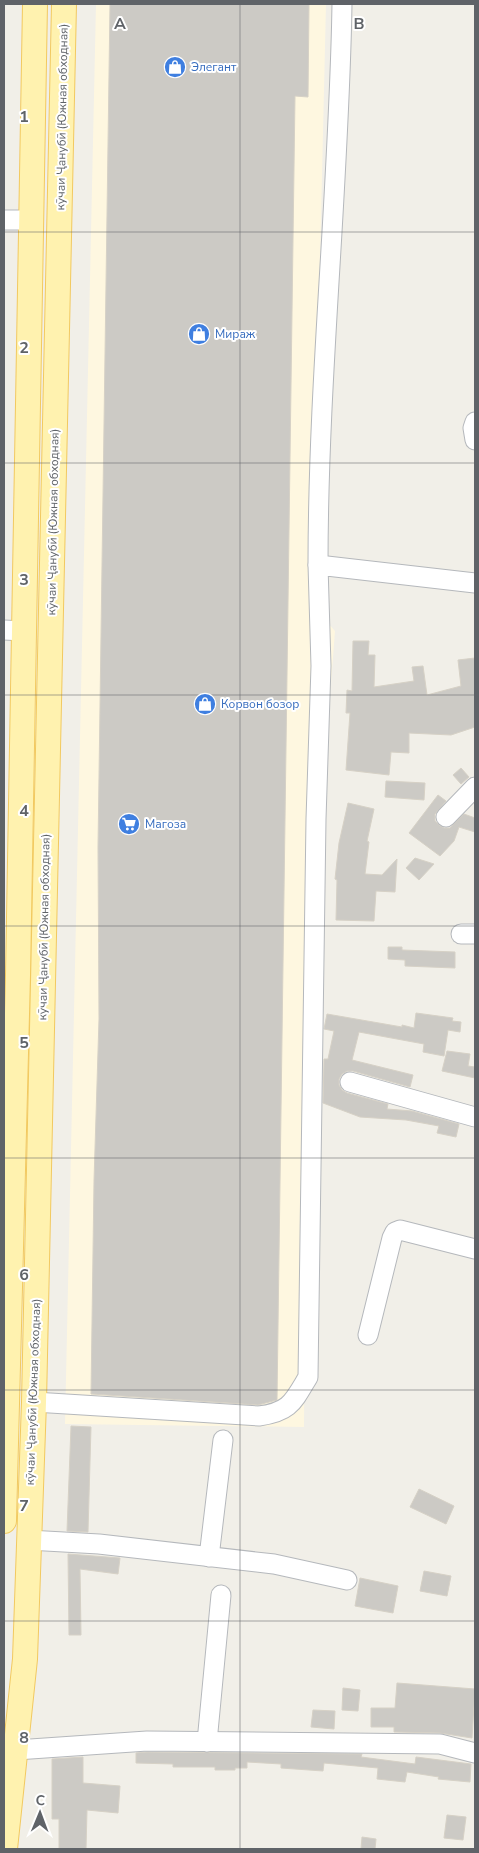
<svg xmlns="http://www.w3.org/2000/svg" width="479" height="1853" viewBox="0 0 479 1853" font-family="'Nunito Sans',sans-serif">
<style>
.commercial{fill:#fef7e0}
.building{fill:#cccac5;stroke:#d6d1c6}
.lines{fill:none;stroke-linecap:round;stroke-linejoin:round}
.minor-casing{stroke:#b5b8bc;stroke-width:21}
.major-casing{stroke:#f2c960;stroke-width:26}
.minor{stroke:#fff;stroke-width:19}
.major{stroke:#fff2af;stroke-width:24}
.grid{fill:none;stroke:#5f6368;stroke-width:1;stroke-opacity:0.55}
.labels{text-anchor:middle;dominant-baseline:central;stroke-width:4;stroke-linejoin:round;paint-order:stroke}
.shop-label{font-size:12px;fill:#366cbe;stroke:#fff;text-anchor:start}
.street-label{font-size:12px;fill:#5f6368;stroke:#fff}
.grid-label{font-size:16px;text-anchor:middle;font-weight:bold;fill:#5f6368;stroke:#fff;stroke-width:4;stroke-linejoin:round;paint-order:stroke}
</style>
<rect width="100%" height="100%" fill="#f1efe8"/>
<path class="commercial" d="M96,4H326L312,605L335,631L324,776L305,1257L304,1427L65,1424Z"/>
<g class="building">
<path d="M110,4H309L308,97L295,96L277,1400L258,1405L91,1394L94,1181L99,1019L98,847Z"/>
<path d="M353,641H369L368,655H375L374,687L414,681L412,667L423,666L427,695L461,686L458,660L475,658V727L451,735L409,733V753L391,752L389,775L346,770L350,713H346L347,690L352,691Z"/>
<path d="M461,768L469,777L461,784L453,775Z"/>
<path d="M386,781L425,783L424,800L385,797Z"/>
<path d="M438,795L446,801L435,814V821L439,825L444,828H450L464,814L475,818V832L459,827L454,841L440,856L409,833Z"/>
<path d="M348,803L374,809L367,841L369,842L365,874L382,875L397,859L395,892L376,891L374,921L336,920L337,880L335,879L339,843Z"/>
<path d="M415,858L434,864L419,880L406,868Z"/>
<path d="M388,947H402V950L455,952V968L405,966V960L388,959Z"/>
<path d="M416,1013L453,1018L452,1021L461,1022L460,1032L448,1030L444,1056L423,1052L424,1044L359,1032L352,1060L413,1075L410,1087L353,1071H347L342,1074L339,1079V1085L342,1090L347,1093L388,1104L387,1109L412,1111L459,1124L456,1137L437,1133L439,1126L406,1120L360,1117L323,1103L324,1059H328L334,1031L324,1029L327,1014L402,1027V1025L414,1028Z"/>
<path d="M447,1051L470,1054L468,1066L475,1067V1078L442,1071Z"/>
<path d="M71,1426L91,1427L88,1532L67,1531Z"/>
<path d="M419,1489L454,1506L446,1524L410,1507Z"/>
<path d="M68,1554L120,1558L118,1574L80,1569L81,1635H69Z"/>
<path d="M424,1571L451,1576L447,1596L420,1591Z"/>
<path d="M360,1578L398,1586L393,1613L355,1606Z"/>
<path d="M397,1683L475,1689L472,1738L440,1733L394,1732V1727H371V1708H395Z"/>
<path d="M343,1688L360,1690L358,1711L342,1710Z"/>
<path d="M313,1710L335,1711L334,1729L311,1727Z"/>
<path d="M147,1752L362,1754L361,1757L415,1764L416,1757L471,1764L470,1782L438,1779L439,1777L407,1772L405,1782L377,1779L378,1768L324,1763L323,1771L281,1768V1764L247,1762V1768H235V1770H215V1767H173V1764L136,1763V1753Z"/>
<path d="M83,1757V1783L120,1786L118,1813L87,1810L86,1849H59V1819H52V1759Z"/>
<path d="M447,1815L466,1817L463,1840L444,1838Z"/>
<path d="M362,1837L376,1839L375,1849H361Z"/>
</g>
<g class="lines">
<g class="minor-casing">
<g id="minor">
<path d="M4,220H32"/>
<path d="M475,422L473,428L475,440"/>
<path d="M318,565C318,377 339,191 342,4"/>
<path d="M4,630L24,631"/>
<path d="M446,817L475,787"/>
<path d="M461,934H475"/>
<path d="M350,1082L475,1117"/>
<path d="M368,1335L392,1238L395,1232L400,1230L475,1249"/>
<path d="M34,1402L259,1416C290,1412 293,1402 308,1377L316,819L321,666L318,565L475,583"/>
<path d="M28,1540L99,1544L274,1564L347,1580"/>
<path d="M209,1557L223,1440"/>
<path d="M207,1742L221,1595"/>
<path d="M16,1750L147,1741L440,1744L475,1753"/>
</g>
</g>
<g class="major-casing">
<g id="major">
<path d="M4,1521L18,975L35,4"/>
<path d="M5,1849L25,1659L34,1402L64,4"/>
</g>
</g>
<use href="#minor" class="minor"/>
<use href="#major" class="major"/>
</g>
<path class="grid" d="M240,4V1849M4,232H475M4,463H475M4,695H475M4,926H475M4,1158H475M4,1390H475M4,1621H475"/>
<defs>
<g id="shop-disc" transform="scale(1.125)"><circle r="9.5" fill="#3f7fe0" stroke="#fff"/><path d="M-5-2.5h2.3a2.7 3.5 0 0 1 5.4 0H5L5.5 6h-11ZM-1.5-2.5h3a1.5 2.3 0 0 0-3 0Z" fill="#fff"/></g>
<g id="supermarket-disc" transform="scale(1.125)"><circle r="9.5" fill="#3f7fe0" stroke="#fff"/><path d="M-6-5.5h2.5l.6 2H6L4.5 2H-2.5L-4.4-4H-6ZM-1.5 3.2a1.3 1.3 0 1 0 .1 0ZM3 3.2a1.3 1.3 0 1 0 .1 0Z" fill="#fff"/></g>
</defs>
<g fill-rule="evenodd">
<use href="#shop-disc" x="175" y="67"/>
<use href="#shop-disc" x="199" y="334"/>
<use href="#shop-disc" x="205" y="704"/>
<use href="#supermarket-disc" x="129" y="824"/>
</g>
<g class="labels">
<g class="shop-label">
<text x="191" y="67">Элегант</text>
<text x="215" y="334">Мираж</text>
<text x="221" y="704">Корвон бозор</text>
<text x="145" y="824">Магоза</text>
</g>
<g class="street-label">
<text transform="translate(62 117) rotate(-89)">кӯчаи Ҷанубӣ (Южная обходная)</text>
<text transform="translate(53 522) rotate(-89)">кӯчаи Ҷанубӣ (Южная обходная)</text>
<text transform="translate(44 927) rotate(-89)">кӯчаи Ҷанубӣ (Южная обходная)</text>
<text transform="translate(33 1392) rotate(-88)">кӯчаи Ҷанубӣ (Южная обходная)</text>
</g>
</g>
<g class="grid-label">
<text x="120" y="29">A</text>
<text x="359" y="29">B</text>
<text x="24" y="122">1</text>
<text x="24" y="353">2</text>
<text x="24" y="585">3</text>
<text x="24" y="816">4</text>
<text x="24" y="1048">5</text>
<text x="24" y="1280">6</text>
<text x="24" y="1511">7</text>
<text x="24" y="1743">8</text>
</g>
<rect width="479" height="1853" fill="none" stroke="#5f6368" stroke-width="10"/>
<g transform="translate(40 1813) rotate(1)" stroke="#ffffff" stroke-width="4" paint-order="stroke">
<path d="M0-4L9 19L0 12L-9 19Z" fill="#5f6368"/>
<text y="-8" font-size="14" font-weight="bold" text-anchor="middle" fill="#5f6368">С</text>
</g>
</svg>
